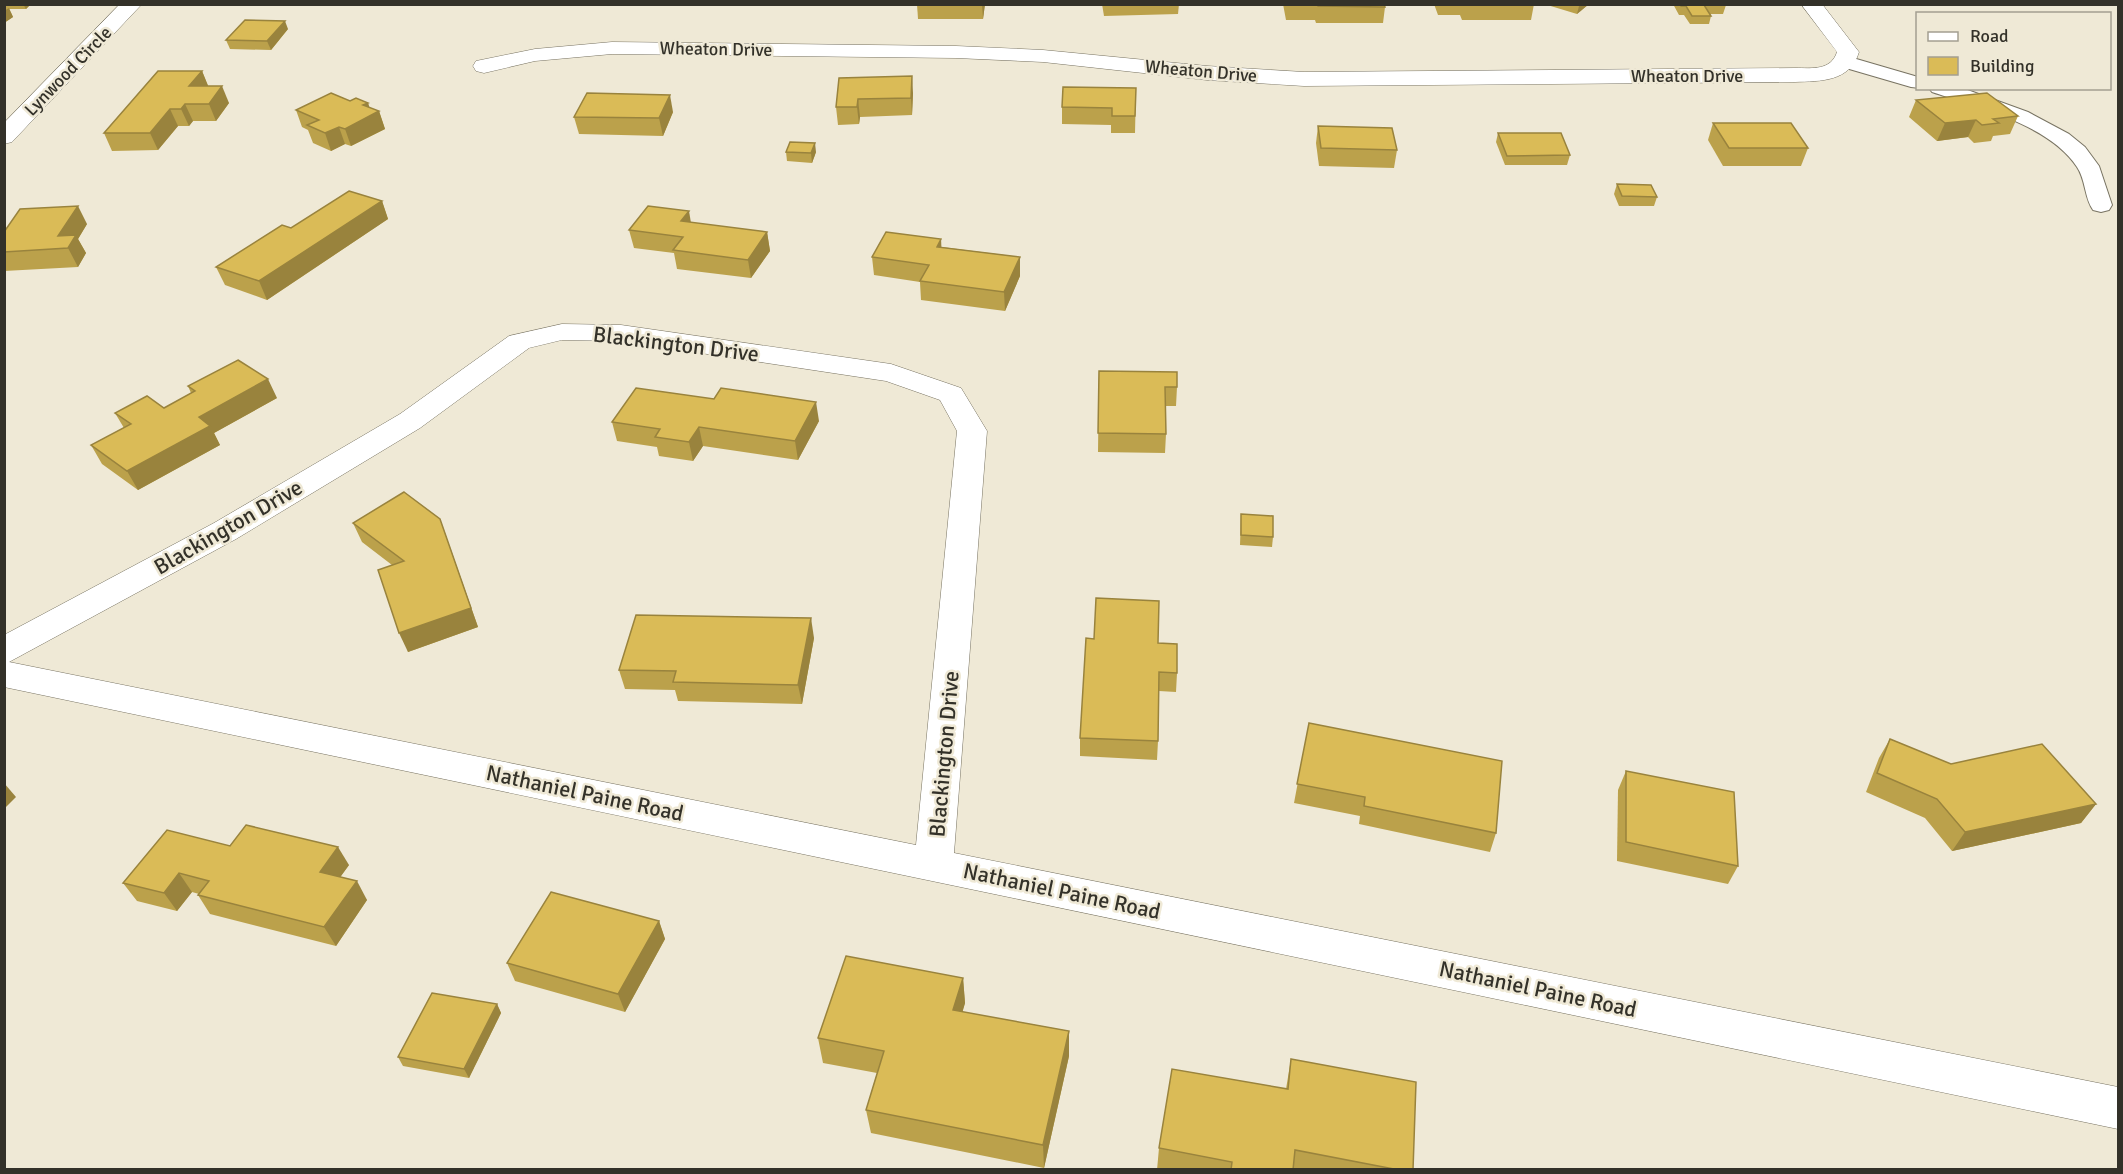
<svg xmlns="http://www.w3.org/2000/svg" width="2123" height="1174" viewBox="0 0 2123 1174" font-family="Signika,sans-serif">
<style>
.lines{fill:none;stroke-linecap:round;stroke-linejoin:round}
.service-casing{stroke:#787362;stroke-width:2}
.minor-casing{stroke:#787362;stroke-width:1}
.service{fill:#fff;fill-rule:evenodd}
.minor{fill:#fff;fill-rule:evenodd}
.wall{fill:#bba14b}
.shaded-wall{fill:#99833d}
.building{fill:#dabb57;stroke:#99833d;stroke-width:1.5}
.labels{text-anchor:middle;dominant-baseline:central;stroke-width:5;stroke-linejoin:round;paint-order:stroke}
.far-street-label{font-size:18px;fill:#333129;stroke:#efe9d6}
.street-label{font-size:22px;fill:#333129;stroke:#efe9d6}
</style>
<rect width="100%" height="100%" fill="#efe9d6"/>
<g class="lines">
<g class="service-casing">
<g id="service">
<path d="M1846,56L1918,77V88H1920L1911,87L1839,66L1836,62L1839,58Z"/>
<path d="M1929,88H1962L2028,112L2069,134L2085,147L2099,166L2112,205L2109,210L2101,212L2093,210C2084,197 2086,180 2077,167C2050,125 1977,107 1932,92Z"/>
</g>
</g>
<g class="minor-casing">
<g id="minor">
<path d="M120,4H142L12,142L4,144V123Z"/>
<path d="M1801,4H1822L1859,52C1850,82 1821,81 1795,82L1304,86L1207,80L1043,62L956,58L612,54L535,61L484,73L476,71L473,66L476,61L535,49L612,42L956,46L1043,50L1207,66L1304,72L1795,68C1812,68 1831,71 1837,52Z"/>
<path d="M562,324L621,325L891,364L961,388L987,431L954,853L2118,1087V1129L4,687V635L214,523L400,414L509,336ZM562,340L621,341L886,381L940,400L957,431L916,845L9,662L236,539L420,428L529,348Z"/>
</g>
</g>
<use href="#service" class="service"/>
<use href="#minor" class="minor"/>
</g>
<g class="wall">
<path d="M4,4H31L26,9H9L13,17L4,23Z"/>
<path d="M738,4H804V5Z"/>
<path d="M917,4H985L983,19H918Z"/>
<path d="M1102,4H1179L1178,14L1104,16Z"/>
<path d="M1283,4H1384L1385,7L1383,23H1316L1315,20H1286Z"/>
<path d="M1434,4H1534L1531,20H1462L1460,15H1438Z"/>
<path d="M1544,4H1589L1577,14Z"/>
<path d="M1673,4H1725L1726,5L1723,14H1710L1711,16L1709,24H1690L1684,15H1679Z"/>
<path d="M288,29L271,50L230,49L226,40Z"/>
<path d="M202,71L208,86L229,103L216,121H193L189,126H178L158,150L112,151L104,133Z"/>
<path d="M839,78L913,93L912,115L860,117L859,124L838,125L836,107Z"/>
<path d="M1136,88L1135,133H1111V125L1062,124V107Z"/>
<path d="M1916,100L2018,116L2010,134L1993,136L1991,141L1974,143L1968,137L1937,141L1909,117Z"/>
<path d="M350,101L368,103L369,108L379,111L385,129L351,146L345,144L331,151L313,143L308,130L302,127L296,110Z"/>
<path d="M673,112L663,136L579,134L574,117Z"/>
<path d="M1713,123L1808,148L1801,166H1723L1708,140Z"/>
<path d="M1318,126L1397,150L1394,168L1319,166L1316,143Z"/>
<path d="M1498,133L1570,155L1567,165H1505L1496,142Z"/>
<path d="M786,152H816L812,163L787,161Z"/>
<path d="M1617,184L1657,197L1654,206H1619L1614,194Z"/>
<path d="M382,201L388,219L267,300L225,285L216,267L291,228Z"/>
<path d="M691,223L767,232L770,251L751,278L677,269L674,253L634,248L629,230Z"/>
<path d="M87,224L78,239L86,253L78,267L4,271V232Z"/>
<path d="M942,247L1020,257V276L1005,311L921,300L920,282L874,275L872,257Z"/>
<path d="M1099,371L1177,387L1176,406H1165L1166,434L1165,453L1098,452Z"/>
<path d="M188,386L277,398L214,433L220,445L138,490L102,464L91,445L124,428L115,413L164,408L191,393Z"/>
<path d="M819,421L798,460L703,446L693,461L659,456L657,447L617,441L612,422Z"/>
<path d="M1241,514L1273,537L1272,547L1240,545Z"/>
<path d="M440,519L478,627L408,652L392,565L362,542L353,523Z"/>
<path d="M814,638L802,704L678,701L675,690L625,689L619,670Z"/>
<path d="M1158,643L1177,673L1176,692L1159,691L1158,741L1157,760L1080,756V738Z"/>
<path d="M1309,723L1496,833L1490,852L1359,824L1360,816L1294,803Z"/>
<path d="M1890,739L1951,764L2096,804L2081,823L1952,851L1925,818L1866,792L1879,758Z"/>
<path d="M1626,771L1738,866L1728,884L1617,861L1618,790Z"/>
<path d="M230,846L349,865L340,877L367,900L336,946L210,914L198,895L199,894L192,892L177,911L137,901L123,883Z"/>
<path d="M659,921L665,939L625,1012L515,981L507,963Z"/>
<path d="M963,978L965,1003L962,1012L1069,1031V1056L1044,1168L871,1133L866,1110L877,1073L823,1063L818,1038Z"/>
<path d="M497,1004L501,1013L469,1078L403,1066L398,1057Z"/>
<path d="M1291,1059L1413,1170H1157L1159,1148L1286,1089Z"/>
</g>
<g class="shaded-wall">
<path d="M23,4H31L26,9Z"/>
<path d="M982,4H985L983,19Z"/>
<path d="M1580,4H1589L1577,14L1579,6Z"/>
<path d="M9,8L13,17L4,23V11Z"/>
<path d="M285,21L288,29L271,50L267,41Z"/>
<path d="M202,71L209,88L189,86Z"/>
<path d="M912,76L913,93L912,115L911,98Z"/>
<path d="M222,86L229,103L216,121L209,104Z"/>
<path d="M670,95L673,112L663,136L659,118Z"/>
<path d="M858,99L860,117L859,124L857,107Z"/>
<path d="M368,103L372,115L379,111L385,129L351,146L345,129L363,105Z"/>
<path d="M185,104L193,121L189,126L181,109Z"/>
<path d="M170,109L178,126L158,150L150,133Z"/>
<path d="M1976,120L1968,137L1937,141L1945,123Z"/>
<path d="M339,127L345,144L331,151L325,133Z"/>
<path d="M815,143L816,152L812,163L811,153Z"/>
<path d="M382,201L388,219L267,300L259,281Z"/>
<path d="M78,206L87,224L78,239L86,253L78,267L68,248L58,236Z"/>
<path d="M689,211L692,229L681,221Z"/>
<path d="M767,232L770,251L751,278L748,260Z"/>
<path d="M941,239L942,257L937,247Z"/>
<path d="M1020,257V276L1005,311L1004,292Z"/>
<path d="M268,379L277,398L214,433L220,445L138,490L127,471L199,417Z"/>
<path d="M816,402L819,421L798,460L795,441Z"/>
<path d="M699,427L703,446L693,461L689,442Z"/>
<path d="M440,519L478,627L408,652L399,633Z"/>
<path d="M811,618L814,638L802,704L798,685Z"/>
<path d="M4,783L16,797L4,809Z"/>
<path d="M2096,804L2081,823L1952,851L1965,832Z"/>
<path d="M338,847L349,865L331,890L320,872Z"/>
<path d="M179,873L192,892L177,911L164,893Z"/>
<path d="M357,881L367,900L336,946L324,927Z"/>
<path d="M659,921L665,939L625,1012L618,994Z"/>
<path d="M963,978L965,1003L956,1035L953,1010Z"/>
<path d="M497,1004L501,1013L469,1078L464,1069Z"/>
<path d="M1069,1031V1056L1044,1168L1043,1145Z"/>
</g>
<g class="building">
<path d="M1317,4H1384L1385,7L1318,6Z"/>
<path d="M1680,4H1725L1726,5H1704L1711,16H1692L1686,6H1681Z"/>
<path d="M245,20L285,21L267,41L226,40Z"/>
<path d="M158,71H202L189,86H222L209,104H185L181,109H170L150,133H104Z"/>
<path d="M912,76L911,98L858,99L857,107H836L839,78Z"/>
<path d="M1063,87L1136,88L1135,116H1112V108L1062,107Z"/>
<path d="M331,93L350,101L356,98L368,103L363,105L379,111L345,129L339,127L325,133L307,125L319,120L296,110Z"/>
<path d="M587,93L670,95L659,118L574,117Z"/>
<path d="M1987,93L2018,116L1993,119L1999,123L1982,125L1976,120L1945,123L1916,100Z"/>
<path d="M1713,123H1791L1808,148H1729Z"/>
<path d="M1318,126L1392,128L1397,150L1321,148Z"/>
<path d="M1498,133H1561L1570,155L1507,156Z"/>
<path d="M790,142L815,143L811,153L786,152Z"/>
<path d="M1617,184L1651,185L1657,197L1622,196Z"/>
<path d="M349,191L382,201L259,281L216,267L282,225L291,228Z"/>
<path d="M78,206L58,236L76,235L68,248L4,252V232L20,209Z"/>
<path d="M648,206L689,211L681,221L767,232L748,260L673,250L683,237L629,230Z"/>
<path d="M886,232L941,239L937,247L1020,257L1004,292L920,281L929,265L872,257Z"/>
<path d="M238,360L268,379L199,417L210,426L127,471L91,445L131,424L115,413L147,396L164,408L195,391L188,386Z"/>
<path d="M1099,371L1177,372V387H1165L1166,434L1098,433Z"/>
<path d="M636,388L714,399L721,388L816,402L795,441L699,427L689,442L655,437L660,429L612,422Z"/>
<path d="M404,492L440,519L471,608L399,633L378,570L404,561L353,523Z"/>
<path d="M1241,514L1273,516V537L1241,535Z"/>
<path d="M1096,598L1159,601L1158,643L1177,644V673L1159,672L1158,741L1080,738L1086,638L1094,639Z"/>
<path d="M636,615L811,618L798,685L673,682L676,671L619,670Z"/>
<path d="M1309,723L1502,761L1496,833L1364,806L1365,797L1297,784Z"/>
<path d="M1890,739L1951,764L2042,744L2096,804L1965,832L1937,799L1877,773Z"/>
<path d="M1626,771L1734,792L1738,866L1626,842Z"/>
<path d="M246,825L338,847L320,872L357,881L324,927L198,895L209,881L179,873L164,893L123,883L167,830L230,846Z"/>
<path d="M551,892L659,921L618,994L507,963Z"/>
<path d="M846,956L963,978L953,1010L1069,1031L1043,1145L866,1110L884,1051L818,1038Z"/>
<path d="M432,993L497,1004L464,1069L398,1057Z"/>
<path d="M1291,1059L1416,1082L1413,1170H1399L1295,1150L1293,1170H1231L1232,1162L1159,1148L1172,1069L1288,1089Z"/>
</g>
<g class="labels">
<g class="far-street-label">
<text transform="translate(716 49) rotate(1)">Wheaton Drive</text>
<text transform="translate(68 71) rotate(-46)">Lynwood Circle</text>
<text transform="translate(1201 71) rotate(5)">Wheaton Drive</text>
<text x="1687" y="76">Wheaton Drive</text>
</g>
<g class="street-label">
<text transform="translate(676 344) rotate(7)">Blackington Drive</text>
<text transform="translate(228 527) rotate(-30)">Blackington Drive</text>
<text transform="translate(944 754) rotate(-85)">Blackington Drive</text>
<text transform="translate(585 793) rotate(12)">Nathaniel Paine Road</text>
<text transform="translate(1062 891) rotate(12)">Nathaniel Paine Road</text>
<text transform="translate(1538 989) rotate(12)">Nathaniel Paine Road</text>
</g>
</g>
<rect width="2123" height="1174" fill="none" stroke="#333129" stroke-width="12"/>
<rect x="1916" y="12" width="195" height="78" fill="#efe9d6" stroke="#a49f91" stroke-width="1.5"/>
<rect x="1928" y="32" width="30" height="9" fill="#ffffff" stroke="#a49f91" stroke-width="1.5"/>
<text x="1970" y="42" font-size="18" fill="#333129">Road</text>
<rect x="1928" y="57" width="30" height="18" fill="#dabb57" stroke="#a49f91" stroke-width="1.5"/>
<text x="1970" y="72" font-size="18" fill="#333129">Building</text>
</svg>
